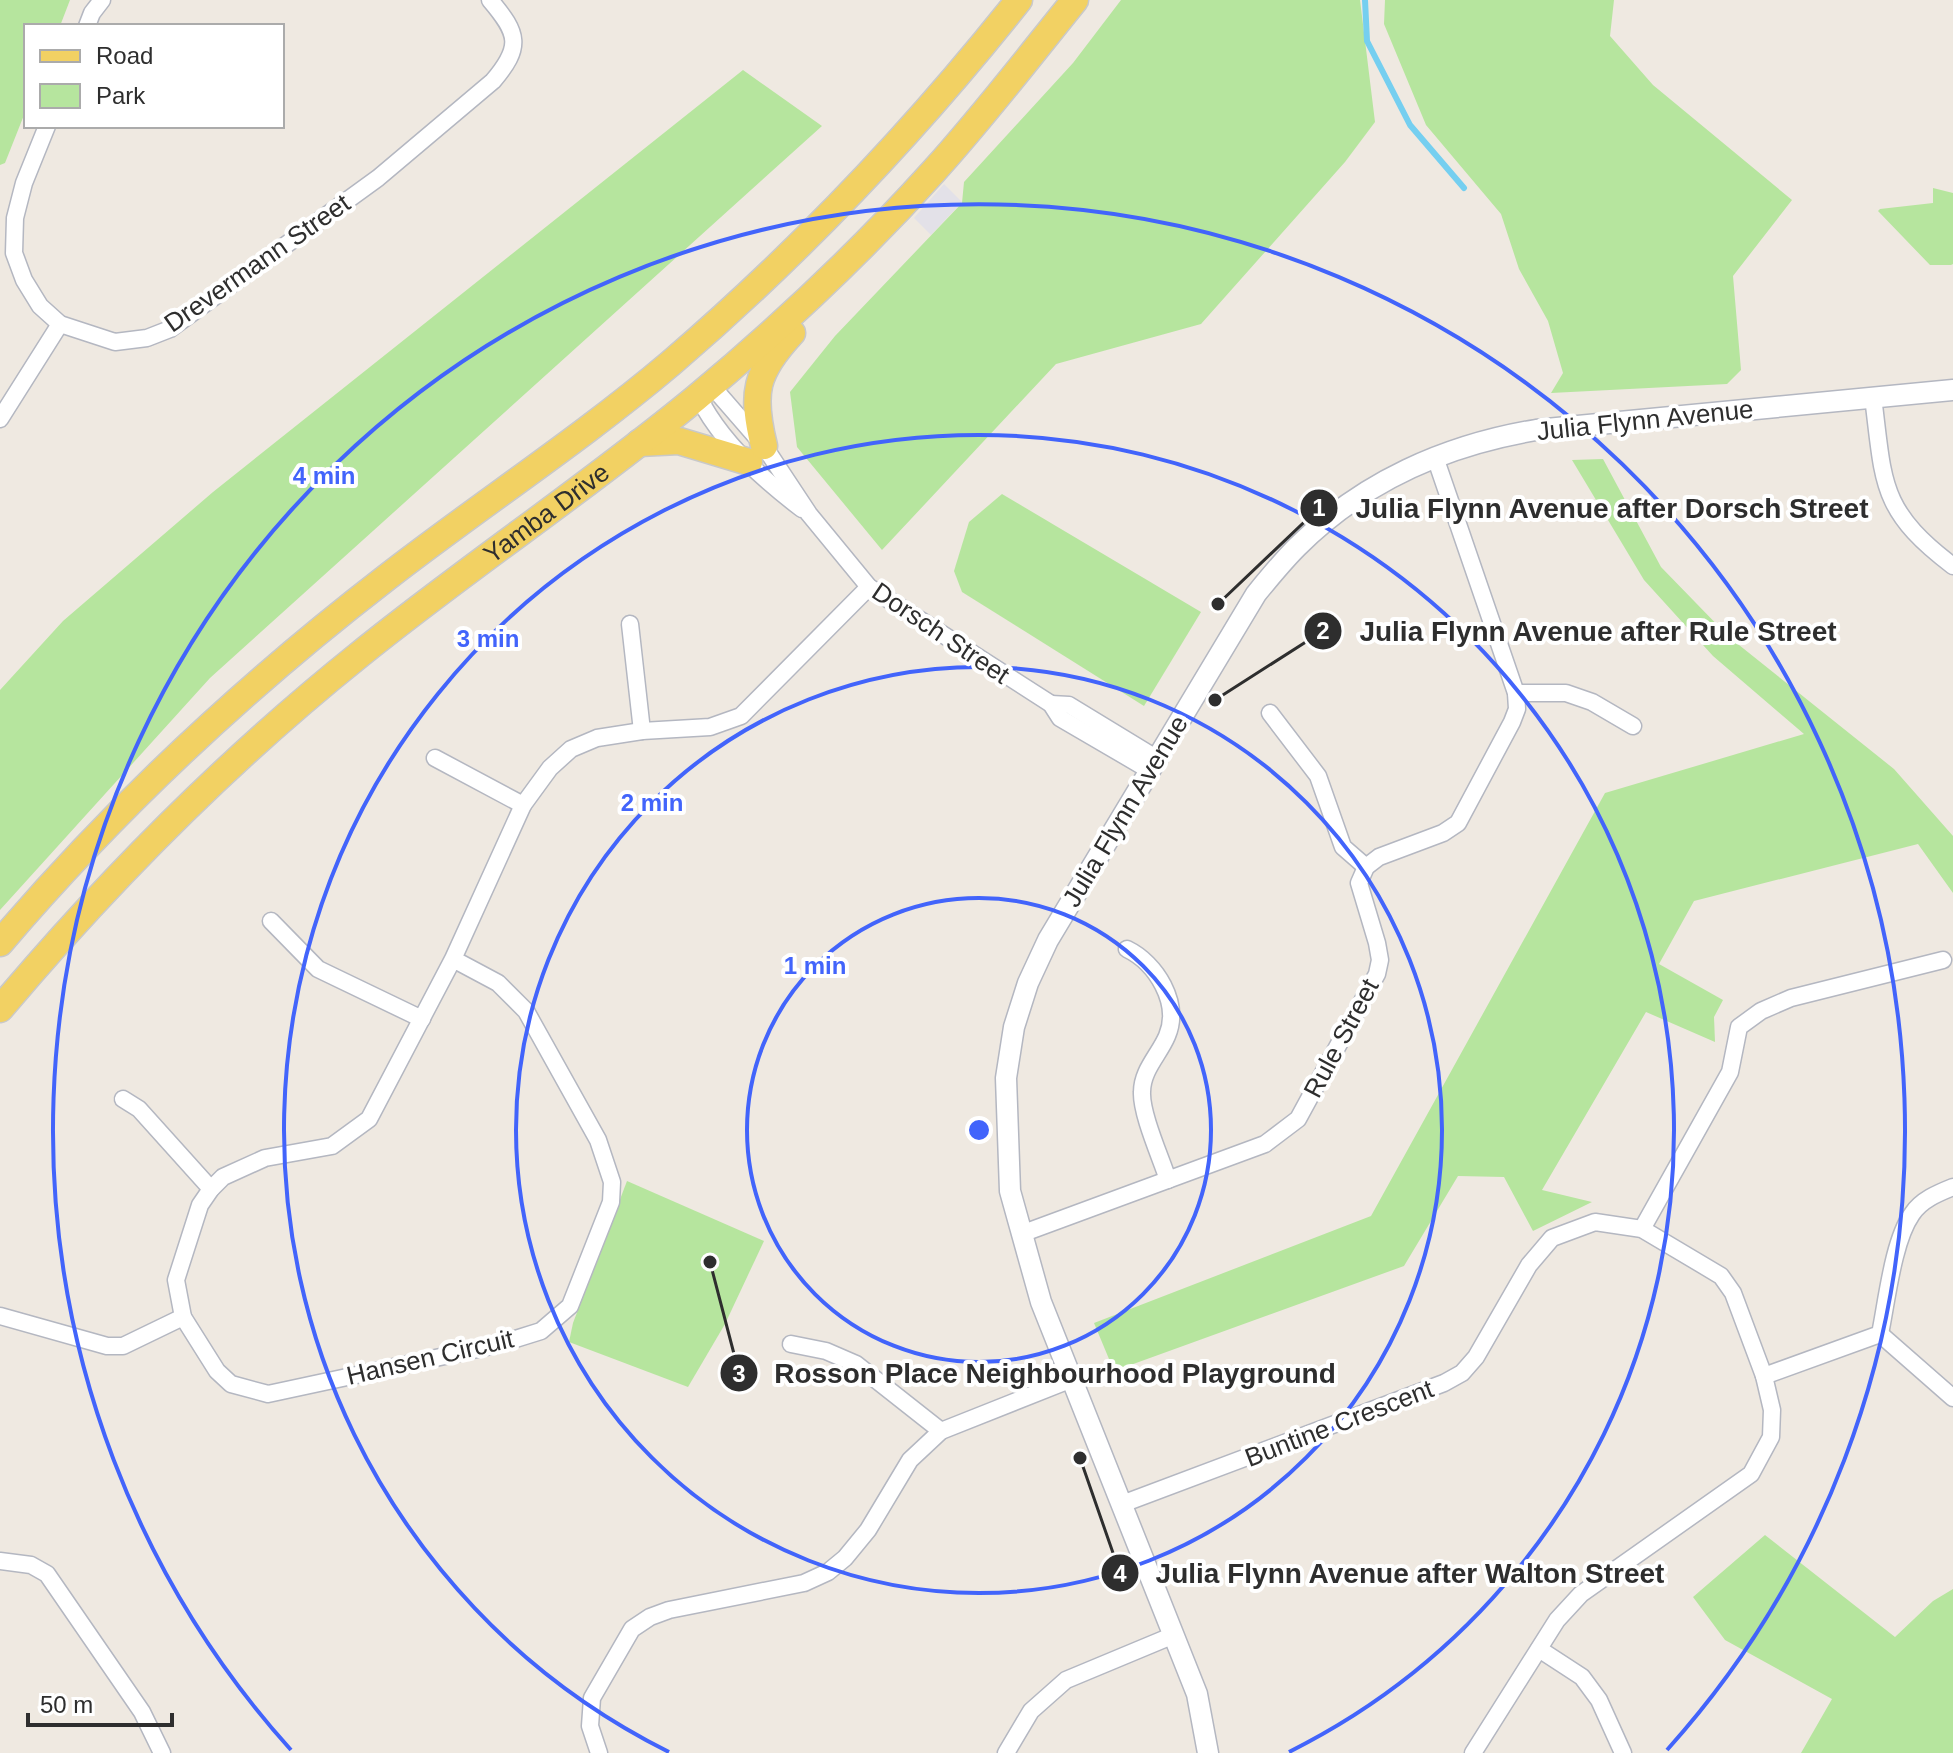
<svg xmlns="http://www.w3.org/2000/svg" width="1953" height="1753" viewBox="0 0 1953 1753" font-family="Arial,sans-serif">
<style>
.industrial{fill:#e3e1e8}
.green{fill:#b6e59e}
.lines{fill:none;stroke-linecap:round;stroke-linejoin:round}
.stream{stroke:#75cff0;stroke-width:6}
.minor-casing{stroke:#b4b7c1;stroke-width:19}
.tertiary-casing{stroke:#b4b7c1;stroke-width:23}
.primary-casing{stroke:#c9c9c9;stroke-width:29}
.minor{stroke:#fff;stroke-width:16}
.tertiary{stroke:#fff;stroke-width:20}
.primary{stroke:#f2d163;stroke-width:26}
.ring{fill:none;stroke:#4264fb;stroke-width:4}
.labels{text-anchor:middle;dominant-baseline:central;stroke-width:8;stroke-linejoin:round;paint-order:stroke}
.street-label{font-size:26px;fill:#2e2e2e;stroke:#fff}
.centre{fill:#4264fb;stroke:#fff;stroke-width:4}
.ring-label{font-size:24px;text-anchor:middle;font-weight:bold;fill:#4264fb;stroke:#fff;stroke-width:8;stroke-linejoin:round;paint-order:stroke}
.leader{fill:none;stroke:#2e2e2e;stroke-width:3}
.callout-dot{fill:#2e2e2e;stroke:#fff;stroke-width:3}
.mark-label{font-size:24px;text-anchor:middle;font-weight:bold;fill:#fff}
.callout-label{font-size:28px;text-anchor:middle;font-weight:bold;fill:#2e2e2e;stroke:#fff;stroke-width:8;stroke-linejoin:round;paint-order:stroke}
</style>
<rect width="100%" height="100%" fill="#efe9e1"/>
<path class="industrial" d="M944,184L962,202L931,235L914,218Z"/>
<g class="green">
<path d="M0,0H70L60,26H26V110L5,163L0,165Z"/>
<path d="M1121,0H1360L1375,122L1345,162L1201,324L1056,364L882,550L797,447L790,392L835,336L962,203L964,182L1073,63Z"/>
<path d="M1385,0H1614L1610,36L1653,85L1792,200L1733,276L1741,370L1727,384L1551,393L1563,373L1548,321L1519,269L1501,214L1426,125L1384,24Z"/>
<path d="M743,70L822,126L210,678L0,910V690L63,621L213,492Z"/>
<path d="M1933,188L1953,193V264L1951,265H1930L1878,211L1880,209L1933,203Z"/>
<path d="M1603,459L1661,567L1729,637L1894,769L1953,836V893L1918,844L1694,901L1659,964L1723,1000L1714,1017L1715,1042L1646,1012L1542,1190L1592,1202L1533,1231L1504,1177L1458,1176L1404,1266L1114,1371L1094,1323L1371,1216L1605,793L1804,734L1713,656L1644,580L1572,460Z"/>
<path d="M1002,494L1201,612L1144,706L962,592L954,571L969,522Z"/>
<path d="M627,1181L764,1241L725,1324L688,1387L569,1342L573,1323Z"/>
<path d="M1765,1535L1895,1637L1933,1601L1953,1589V1753H1801L1832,1699L1725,1640L1693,1597Z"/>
</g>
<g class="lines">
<path class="stream" d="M1365,0L1367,41L1410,125L1464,188"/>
<g class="minor-casing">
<g id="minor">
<path d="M87,26L92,13L102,0"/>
<path d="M47,126L24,183L15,218L14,253L24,280L40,306L60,324L115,342L147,338L170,329L378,178L493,81C522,47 519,34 490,0"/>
<path d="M711,385L764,446L809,514L869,587L1051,704L1060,718L1149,770"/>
<path d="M698,396C720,441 762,479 802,509"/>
<path d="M1873,397C1884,483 1879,510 1953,566"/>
<path d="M0,419L60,324"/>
<path d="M630,624L642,731"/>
<path d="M1516,693H1566L1592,702L1633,726"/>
<path d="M1051,704L1069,705L1156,758"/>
<path d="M1270,713L1318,776L1343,847L1366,867"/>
<path d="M435,758L523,805"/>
<path d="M271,921L318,969L422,1019"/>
<path d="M1127,949C1156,963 1181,1003 1167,1036C1159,1055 1142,1070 1142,1092C1141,1114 1161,1158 1168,1180"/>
<path d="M453,959L498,983L526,1011L598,1140L612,1182L611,1202L570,1306L541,1331L496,1345L268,1394L231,1384L217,1371L183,1317L176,1280L200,1205L211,1189L223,1177L265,1158L332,1146L369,1119L453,959L523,805L550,768L571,749L597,738L642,731L710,727L741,716L869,587"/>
<path d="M123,1099L139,1109L211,1189"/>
<path d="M1642,1229L1730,1072L1739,1027L1761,1011L1791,998L1943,960"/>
<path d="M1021,1234L1265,1144L1298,1119L1377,974L1380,960L1377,943L1359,883L1366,867L1379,857L1443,833L1458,823L1512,722L1517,709L1516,693L1435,457"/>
<path d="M0,1316L107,1346H123L183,1317"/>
<path d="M1880,1334L1953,1398"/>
<path d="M791,1344L826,1351L856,1364L941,1431"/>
<path d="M1764,1376L1880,1334C1887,1300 1893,1241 1912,1214C1921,1200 1938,1193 1953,1187"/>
<path d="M1122,1504L1444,1383L1462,1373L1476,1357L1529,1265L1552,1238L1595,1222L1642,1229L1721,1276L1733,1293L1764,1376L1772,1410L1771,1437L1751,1474L1581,1594L1557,1620L1473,1753"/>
<path d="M0,1561L31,1565L47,1574L142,1712L162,1753"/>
<path d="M1539,1649L1582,1677L1599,1700L1623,1753"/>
<path d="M599,1753L590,1726L592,1698L632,1629L650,1617L669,1610L804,1583L828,1572L845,1558L868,1530L910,1460L941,1431L1072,1379"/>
<path d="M1006,1753L1031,1711L1066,1680L1174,1635"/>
</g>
</g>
<g class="tertiary-casing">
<path id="tertiary" d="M1208,1753L1197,1694L1041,1302L1010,1191L1006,1078L1014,1027L1028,983L1048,940L1256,594C1269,578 1282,562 1297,547C1362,482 1446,445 1536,430L1953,390"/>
</g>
<g class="primary-casing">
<g id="primary">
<path d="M639,443L679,441L749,462"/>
<path d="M764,446C751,393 755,373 792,333"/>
<path d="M0,943C115,808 246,686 386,578C480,505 580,440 671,363C798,254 915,131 1019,0"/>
<path id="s1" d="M0,1009C108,881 228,760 359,655C469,566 587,488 696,398C780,328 860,253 933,172C983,117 1028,58 1075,0"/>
</g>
</g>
<use href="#minor" class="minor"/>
<use href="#tertiary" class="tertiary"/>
<use href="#primary" class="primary"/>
</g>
<g class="ring">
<circle cx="979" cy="1130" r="232"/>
<circle cx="979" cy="1130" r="463"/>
<path d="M669 1752A695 695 0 1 1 1289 1752"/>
<path d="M291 1750A926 926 0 1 1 1667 1750"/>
</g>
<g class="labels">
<g class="street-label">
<text transform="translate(257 263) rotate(-35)">Drevermann Street</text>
<text transform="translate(1645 420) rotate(-6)">Julia Flynn Avenue</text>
<text stroke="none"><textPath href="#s1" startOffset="740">Yamba Drive</textPath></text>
<text transform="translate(941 633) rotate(34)">Dorsch Street</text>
<text transform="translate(1125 811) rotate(-59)">Julia Flynn Avenue</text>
<text transform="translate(1341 1038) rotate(-62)">Rule Street</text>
<text transform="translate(430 1357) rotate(-13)">Hansen Circuit</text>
<text transform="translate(1339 1423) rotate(-21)">Buntine Crescent</text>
</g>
</g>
<circle cx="979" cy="1130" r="12" class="centre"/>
<g class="ring-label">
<text x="324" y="484">4 min</text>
<text x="488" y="647">3 min</text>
<text x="652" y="811">2 min</text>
<text x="815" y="974">1 min</text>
</g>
<path class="leader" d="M1218 604L1319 508M1215 700L1323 631M710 1262L739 1373M1080 1458L1120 1573"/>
<g class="callout-dot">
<circle cx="1218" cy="604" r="8"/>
<circle cx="1215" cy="700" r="8"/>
<circle cx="710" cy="1262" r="8"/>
<circle cx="1080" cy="1458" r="8"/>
<circle cx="1319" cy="508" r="20"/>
<circle cx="1323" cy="631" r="20"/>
<circle cx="739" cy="1373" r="20"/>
<circle cx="1120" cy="1573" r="20"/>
</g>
<g class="mark-label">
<text x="1319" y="516">1</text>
<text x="1323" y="639">2</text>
<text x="739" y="1382">3</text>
<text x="1120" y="1582">4</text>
</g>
<g class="callout-label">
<text x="1612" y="518">Julia Flynn Avenue after Dorsch Street</text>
<text x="1598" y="641">Julia Flynn Avenue after Rule Street</text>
<text x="1055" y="1383">Rosson Place Neighbourhood Playground</text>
<text x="1410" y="1583">Julia Flynn Avenue after Walton Street</text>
</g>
<rect x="24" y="24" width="260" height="104" fill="#ffffff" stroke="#ababab" stroke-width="2"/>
<rect x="40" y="50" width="40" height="12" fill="#f2d163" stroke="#ababab" stroke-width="2"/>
<text x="96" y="64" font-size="24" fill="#2e2e2e">Road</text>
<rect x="40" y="84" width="40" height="24" fill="#b6e59e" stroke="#ababab" stroke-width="2"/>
<text x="96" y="104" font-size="24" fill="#2e2e2e">Park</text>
<path d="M28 1713v12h144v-12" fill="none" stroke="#2e2e2e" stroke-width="4"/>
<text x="40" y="1713" font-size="24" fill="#2e2e2e" stroke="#ffffff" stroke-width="6" paint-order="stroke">50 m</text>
</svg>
